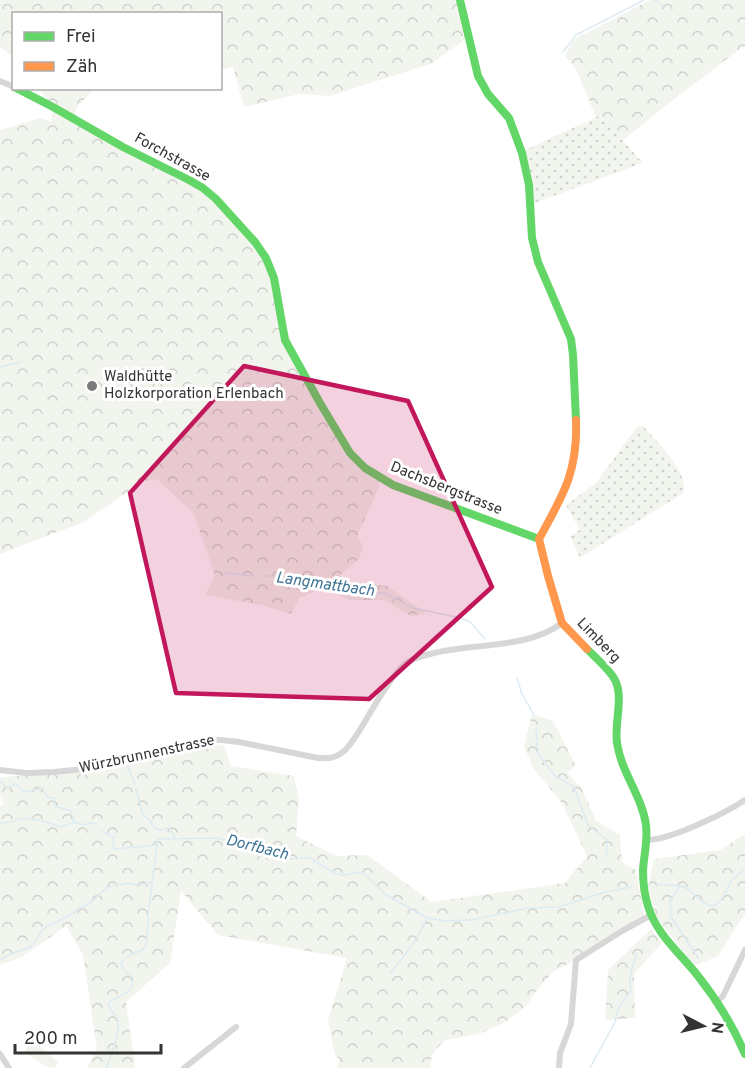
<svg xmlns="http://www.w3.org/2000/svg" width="745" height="1068" viewBox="0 0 745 1068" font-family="Overpass,sans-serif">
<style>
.grass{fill:url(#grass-dots)}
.forest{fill:url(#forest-crowns)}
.garden{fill:#f1f5ed}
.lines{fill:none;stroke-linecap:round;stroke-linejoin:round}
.stream{stroke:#ddebf3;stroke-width:1.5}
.street{stroke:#d7d7d7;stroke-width:6}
.fast{stroke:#63d668;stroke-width:8}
.slow{stroke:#ff974d;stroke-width:8}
.marked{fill:#c2185b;fill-opacity:0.2;stroke:#c2185b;stroke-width:4.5;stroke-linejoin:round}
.poi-dot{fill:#7a7a7a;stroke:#fff;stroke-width:2}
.labels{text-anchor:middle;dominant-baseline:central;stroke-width:6;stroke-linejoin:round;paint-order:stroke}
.street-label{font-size:15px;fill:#333;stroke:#fff}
.poi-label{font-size:15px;fill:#333;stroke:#fff;text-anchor:start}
.water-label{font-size:16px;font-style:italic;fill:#3f7597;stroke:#fff}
</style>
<defs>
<pattern id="grass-dots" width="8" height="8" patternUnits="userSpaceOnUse" patternTransform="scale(1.5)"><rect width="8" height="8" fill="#f1f5ed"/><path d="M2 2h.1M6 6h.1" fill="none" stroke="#cfd2cc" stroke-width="1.8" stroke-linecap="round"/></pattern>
<pattern id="forest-crowns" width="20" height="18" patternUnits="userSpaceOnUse" patternTransform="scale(1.5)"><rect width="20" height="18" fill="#f1f5ed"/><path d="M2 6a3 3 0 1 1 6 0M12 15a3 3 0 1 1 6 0" fill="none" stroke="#cfd2cc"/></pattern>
</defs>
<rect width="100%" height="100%" fill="#fff"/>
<g class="grass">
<path d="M601,115L642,162L640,164L532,204L523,151Z"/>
<path d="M641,426H643C655,440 691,474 683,493L580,558L570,536L580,530L566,505L596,483L637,427Z"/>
</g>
<g class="forest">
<path d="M0,0H460L468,37L433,63L330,96L299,94L244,107L233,67L221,70L220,14H14L13,57L0,47Z"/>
<path d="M650,0H745V47L740,49L678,96L623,140L601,115L596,117L576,69L565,56L573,40Z"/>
<path d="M39,89H94L76,108L75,119L216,199L266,258L295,356L350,453L381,478L377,492L357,536L363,546L359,559L340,575L350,582L387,586L426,613L411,616L384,600H349L324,587L299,598L291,614L262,605L205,595L215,576L194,514L157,479L143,481L84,522L0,554V130L41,118L51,122L53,107Z"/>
<path d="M532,714L553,721L576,766L567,773L581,787L596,821L620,835L622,862L636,870L644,915L622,931L576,960L554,971L541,985L525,1007L505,1022L479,1034L446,1040L440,1045L432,1055L430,1068H336L340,1060L335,1055L328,1021L347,958L218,935L181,891L170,963L126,1002L135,1066L133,1068H87L97,1049L83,955L66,926L22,957L0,965V806L4,803L0,797V778L13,776L67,773L118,767L155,753L224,745L231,766L294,776L299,799L296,836L336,856L367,855L432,902L565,883L587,856L562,803L533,768L524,746Z"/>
<path d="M745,834V915L741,919L718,956L694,966L655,915L648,888L654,859L720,850Z"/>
<path d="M651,929L662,943L634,974L635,1018L605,1020L608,970Z"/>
</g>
<path class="garden" d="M32,1040L58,1062L56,1067L49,1068L25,1053V1050Z"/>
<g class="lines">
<g class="stream">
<path d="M655,0L665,7"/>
<path d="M563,52L576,35L644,0"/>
<path d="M0,367L21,362"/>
<path d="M224,573L254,576"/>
<path d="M261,576H282L303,582L326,583L342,591L364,587L373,593H385L413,608L461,618L470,622L485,639"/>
<path d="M517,678L522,694L534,715"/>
<path d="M536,728L538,753L554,775L574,787L588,825L608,841L606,857"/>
<path d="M126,762L135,784"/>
<path d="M0,781L7,788L15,784L24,792L43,788L47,797L54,798V806L71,811L74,822"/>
<path d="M136,789L143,815L150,820L154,828L161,830L169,828L175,837"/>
<path d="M0,823C9,823 12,821 20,819C31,817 50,823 61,827L74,822L83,825L91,823L96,824"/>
<path d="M102,831L114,838L113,847L115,849C129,847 142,847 156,845"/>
<path d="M656,885C665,885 675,884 684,887C693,891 706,909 715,905C724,901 726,889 731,882C734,876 740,873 745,869"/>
<path d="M679,887L670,901L671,905L670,913L672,918L698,958"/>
<path d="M0,960C12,951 20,953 31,946C39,941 38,932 46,927C56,920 71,918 79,908C91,907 98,892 110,887C111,886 127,883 128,883C130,883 136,885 138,885C142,885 147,883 152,882"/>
<path d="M390,974C404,956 418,940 427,918"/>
<path d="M106,1068C110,1057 121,1032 118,1021C116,1014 110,1011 108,1004C117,993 132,998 133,978L123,970L121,963L130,955L143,950L147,941L148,915L158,839L216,838L243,844L279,857L288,859L310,858L336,874L346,875L359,872L363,873L385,894L427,918L445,921L470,920L528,908L559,907L602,893L631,887"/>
<path d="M590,1068L615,1022L619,1007L631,991C628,975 633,969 636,954"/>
</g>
<g class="street">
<path d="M0,81L14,87"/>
<path d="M0,770L26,773L54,772L84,769L109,765L131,756L145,752L210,740H222L239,742L318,758C326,758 333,759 340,754C348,750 353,740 358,733C368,717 393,671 408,662C415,658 425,655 434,653C474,643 528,649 562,623"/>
<path d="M646,840C668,841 726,813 745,800"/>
<path d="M717,1002L723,996L745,950"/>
<path d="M0,1054L9,1068"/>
<path d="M184,1068L236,1027"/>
<path d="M559,1068L560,1053L571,1024L576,960L622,931L651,915"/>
</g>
<g class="fast">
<path d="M460,0L478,76L488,94L509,118L522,153L529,185L532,238L538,262L571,339L573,355L576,420"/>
<path d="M16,88L53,107L123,147L189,180L203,188L216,199L255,242L266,258L274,278L285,340L320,403L350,453L365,468L393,485L539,539"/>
<path d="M587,649C596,658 610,670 615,680C624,697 614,724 617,743C621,772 642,796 646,825C648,840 644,855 643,870C643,882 644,894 648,906C656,934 681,954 698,976C717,1000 733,1026 745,1054"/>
</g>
<path class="slow" d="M576,420C578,472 563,495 539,539L548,576L562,623L587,649"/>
</g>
<path class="marked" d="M244,366L408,401L492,587L369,699L176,693L130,493Z"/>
<circle class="poi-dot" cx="92" cy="386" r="6"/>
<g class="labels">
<g class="street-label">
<text transform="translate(172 158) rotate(29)">Forchstrasse</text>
<text transform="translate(446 489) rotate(22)">Dachsbergstrasse</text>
<text transform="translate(598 641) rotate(46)">Limberg</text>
<text transform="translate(147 755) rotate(-12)">Würzbrunnenstrasse</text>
</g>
<g class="poi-label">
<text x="104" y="377">Waldhütte<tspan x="104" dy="17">Holzkorporation Erlenbach</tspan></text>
</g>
<g class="water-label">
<text transform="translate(325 585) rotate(8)">Langmattbach</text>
<text transform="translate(257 848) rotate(14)">Dorfbach</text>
</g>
</g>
<rect x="12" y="12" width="210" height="78" fill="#ffffff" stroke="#adadad" stroke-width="1.5"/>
<rect x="24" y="32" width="30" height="9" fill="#63d668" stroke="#adadad" stroke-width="1.5"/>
<text x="66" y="42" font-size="18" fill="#333333">Frei</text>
<rect x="24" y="62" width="30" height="9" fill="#ff974d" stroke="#adadad" stroke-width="1.5"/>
<text x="66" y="72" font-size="18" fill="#333333">Zäh</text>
<g transform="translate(703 1026) rotate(97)" stroke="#ffffff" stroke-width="4.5" paint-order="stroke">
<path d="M0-4.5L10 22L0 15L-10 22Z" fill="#333333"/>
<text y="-9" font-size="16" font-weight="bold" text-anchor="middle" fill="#333333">N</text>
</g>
<path d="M15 1044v9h146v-9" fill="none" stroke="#333333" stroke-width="3"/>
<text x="24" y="1044" font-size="18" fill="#333333" stroke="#ffffff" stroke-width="4.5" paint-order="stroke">200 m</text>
</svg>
